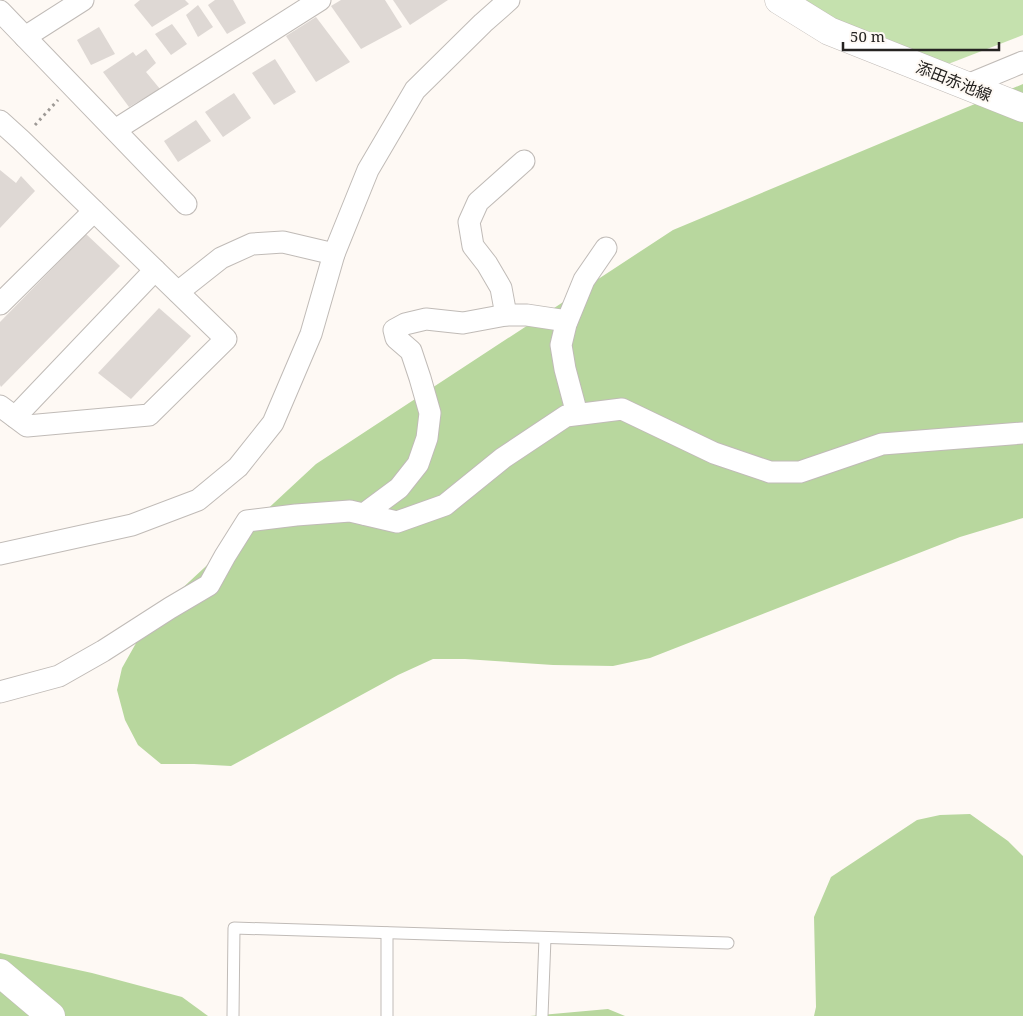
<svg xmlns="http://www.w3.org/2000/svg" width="1023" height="1016" viewBox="0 0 1023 1016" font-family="'Noto Serif','Noto Sans JP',serif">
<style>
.green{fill:#c5e1ae}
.forest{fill:#b8d79e}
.building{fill:#ded8d4}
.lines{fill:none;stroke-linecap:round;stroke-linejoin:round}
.lane-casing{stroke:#c0bbb7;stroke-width:13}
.street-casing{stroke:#c0bbb7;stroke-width:23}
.secondary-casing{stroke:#c0bbb7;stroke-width:29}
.primary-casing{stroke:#c0bbb7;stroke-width:29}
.path{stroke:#9d9995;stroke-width:3;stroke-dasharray:2.5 4;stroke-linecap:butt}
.lane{stroke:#fff;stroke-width:11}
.street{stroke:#fff;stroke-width:21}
.secondary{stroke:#fff;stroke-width:28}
.primary{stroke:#fff;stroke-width:28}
.labels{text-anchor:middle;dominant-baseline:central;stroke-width:4;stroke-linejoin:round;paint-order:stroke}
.street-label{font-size:16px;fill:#252321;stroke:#fef9f4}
</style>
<rect width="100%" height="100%" fill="#fef9f4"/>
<path class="green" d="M800,0H1023V35L943,66L827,17Z"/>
<g class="forest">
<path d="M1023,84V518L960,537L650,658L613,666L553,665L465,659H433L398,675L231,766L194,764H161L138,745L125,720L117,690L122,668L144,629L176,594L316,464L673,230Z"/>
<path d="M970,814L1008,841L1023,856V1016H814L816,1007L814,917L831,877L917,820L940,815Z"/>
<path d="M0,953L92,973L182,997L208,1016H0Z"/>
<path d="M608,1009L625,1016H530Z"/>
</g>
<g class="building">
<path d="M140,0H185L189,4L152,27L134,5Z"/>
<path d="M215,0H233L246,23L227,34L208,5Z"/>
<path d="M341,0H385L402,27L361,49L331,6Z"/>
<path d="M393,0H448L410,25Z"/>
<path d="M198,5L213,27L198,37L186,15Z"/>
<path d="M316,17L350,62L316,82L286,36Z"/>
<path d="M172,24L187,44L171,55L155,34Z"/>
<path d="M99,27L115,54L91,65L77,40Z"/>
<path d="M146,49L156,63L146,72L160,89L129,107L103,72L133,52L136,56Z"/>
<path d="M275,59L296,92L274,105L252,73Z"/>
<path d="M234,93L251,118L223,137L205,112Z"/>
<path d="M196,120L211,141L178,162L164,141Z"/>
<path d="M0,170L16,183L21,176L35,191L0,228Z"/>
<path d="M86,234L120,266L1,387L0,385V322Z"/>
<path d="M159,308L191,336L131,399L98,373Z"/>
</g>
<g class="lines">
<g class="lane-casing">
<g id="lane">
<path d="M387,933V1016"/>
<path d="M233,1016L234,928L728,943"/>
<path d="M542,1016L545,938"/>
</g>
</g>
<g class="street-casing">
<g id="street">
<path d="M0,11L186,204"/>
<path d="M25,37L83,0"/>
<path d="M965,86L1023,62"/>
<path d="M0,121L21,140L226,339L149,415L27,426L0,406"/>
<path d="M115,130L320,0"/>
<path d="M178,292L221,258L252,244L283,242L334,254"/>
<path d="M0,304L94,211"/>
<path d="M506,315L501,288L487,264L473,246L469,222L478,202L524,161"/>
<path d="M577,414L565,369L561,345L566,324L584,280L606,248"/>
<path d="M15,417L155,270"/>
<path d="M364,514L399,488L418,464L427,438L430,413L420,378L411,351L396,338L394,330L405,324L426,319L463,323L506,315H527L567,321"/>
<path d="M0,554L132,525L198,500L238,467L273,423L311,334L334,254L368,170L415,90L483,23L509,0"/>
<path d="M0,692L59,676L103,651L170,608L209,585L225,556L247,521L296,515L350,511L397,522L445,505L503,458L566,416L622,409L714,453L770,472H800L882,444L1023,433"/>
</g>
</g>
<g class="secondary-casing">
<path id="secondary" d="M0,973L51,1016"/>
</g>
<g class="primary-casing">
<path id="primary" d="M779,0L829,31L1023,108"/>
</g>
<path class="path" d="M35,125L58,100"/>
<use href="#lane" class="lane"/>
<use href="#street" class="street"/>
<use href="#secondary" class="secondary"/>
<use href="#primary" class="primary"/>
</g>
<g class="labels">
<g class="street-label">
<text transform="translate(954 81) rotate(22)">添田赤池線</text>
</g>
</g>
<path d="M843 42v8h156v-8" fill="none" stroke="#252321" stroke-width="2.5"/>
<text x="850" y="42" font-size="15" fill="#252321" stroke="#fef9f4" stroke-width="4" paint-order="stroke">50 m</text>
</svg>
